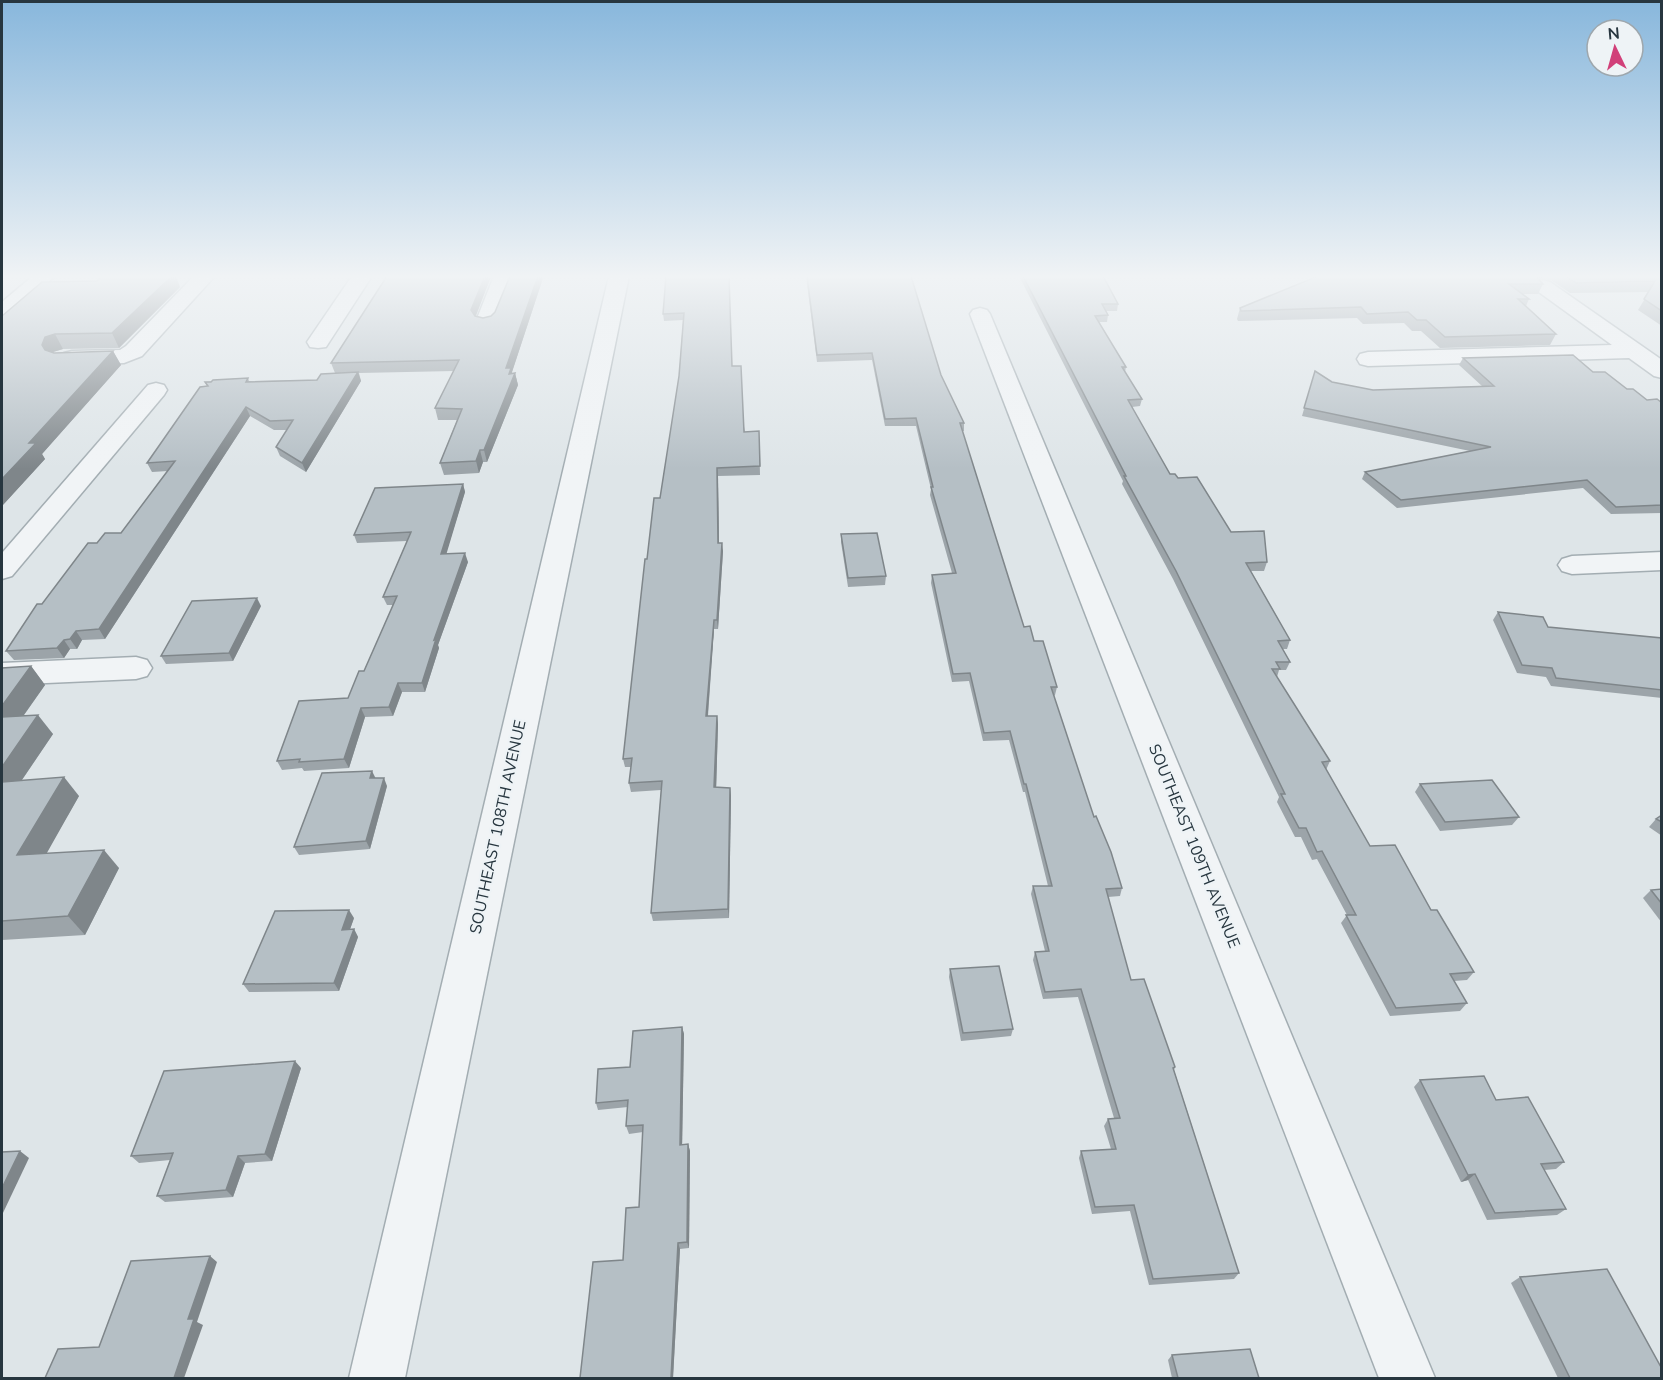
<svg xmlns="http://www.w3.org/2000/svg" width="1663" height="1380" viewBox="0 0 1663 1380" font-family="'Nunito Sans',sans-serif">
<style>
.lines{fill:none;stroke-linecap:round;stroke-linejoin:round}
.minor-casing{stroke:#a3adb2;stroke-width:3}
.minor{fill:#f1f4f6;fill-rule:evenodd}
.wall{fill:#9ca4a9}
.shaded-wall{fill:#7f868a}
.building{fill:#b5bfc5;stroke:#7f868a;stroke-width:1.5}
.labels{text-anchor:middle;dominant-baseline:central;stroke-width:4.5;stroke-linejoin:round;paint-order:stroke}
.street-label{font-size:16px;fill:#27363f;stroke:#eef3f6}
</style>
<rect width="100%" height="100%" fill="#dee5e8"/>
<g class="lines">
<g class="minor-casing">
<g id="minor">
<path d="M33,276H55L9,316L2,318V302Z"/>
<path d="M194,276H215L142,356L124,363L72,365L64,363L61,358L64,353L72,351L120,350L126,346Z"/>
<path d="M352,276H372L326,347L318,348L310,347L307,342Z"/>
<path d="M494,276H514L496,321L493,325L486,327L479,325L476,321Z"/>
<path d="M609,276H629L405,1378H349Z"/>
<path d="M1543,280L1550,282L1662,360V378L1654,376L1629,358L1368,366L1360,364L1357,359L1360,354L1368,352L1612,345L1536,290L1533,286L1536,282Z"/>
<path d="M980,308L987,310L990,314L1435,1378H1379L970,314L973,310Z"/>
<path d="M156,383L164,385L167,390L164,395L12,576L2,579V553L148,385Z"/>
<path d="M1662,552V570L1572,574L1562,571L1558,565L1562,559L1572,556Z"/>
<path d="M136,657L147,660L152,668L147,676L136,679L2,685V663Z"/>
</g>
</g>
<use href="#minor" class="minor"/>
</g>
<g class="wall">
<path d="M387,276H489L490,279L476,316L483,318L491,316L543,278L512,372V373H515L518,385L487,462H483L479,473L444,475L440,463L457,420H438L435,408L454,371L359,373L361,381L306,472L280,456L276,447L287,430H274L250,416L105,639L82,640L77,649H70L64,658L14,660L6,651L42,604L97,543L121,533L168,471L152,472L147,463L207,386L205,382L248,378L249,381L317,380L335,373L331,363Z"/>
<path d="M666,276L732,366L745,432L759,431L760,475L718,476L719,543L723,551L718,629H714L708,716H717L718,724L716,787L730,788L731,796L729,918L653,921L651,913L661,790L631,792L629,783L631,767H625L623,759L647,559L660,498L679,376L683,320L664,321L663,314Z"/>
<path d="M806,276H911L941,375L964,423V431H962L1024,627L1034,641L1057,687L1055,695L1054,696L1094,817L1122,888L1120,896L1108,897L1131,980L1175,1067L1174,1070L1239,1273L1234,1279L1149,1285L1130,1211L1092,1214L1079,1158L1081,1151L1111,1149L1104,1126L1108,1119L1114,1118L1078,997L1043,999L1033,960L1035,952L1045,951L1031,894L1033,886H1048L1025,792H1023L1009,740L983,741L969,681L952,682L931,583L932,575L952,573L930,495L931,489L916,426H885L872,360L817,362Z"/>
<path d="M1019,276H1103L1118,304L1117,311H1106L1108,315L1107,322H1099L1126,367L1125,372L1142,399L1140,406L1132,407L1170,474L1178,478L1231,532L1267,562L1264,571H1251L1290,640L1287,649H1283L1290,662L1286,670H1279L1277,677L1330,761L1326,770L1370,846L1431,910L1474,972L1467,980L1454,981L1467,1003L1460,1011L1390,1016L1341,923L1347,915L1317,859L1312,860L1301,837H1295L1277,802L1279,797L1173,579L1122,484L1123,481Z"/>
<path d="M1318,276H1662V326L1638,310L1649,292L1570,293L1551,280L1542,278L1539,279L1543,284L1538,294H1522L1529,299L1526,306L1556,334L1550,345L1440,348L1421,331H1412L1404,323L1363,324L1357,318L1238,321L1237,319L1240,308Z"/>
<path d="M180,287L119,348L63,349L53,352L54,353L113,351L121,365L42,454L45,459L2,506V316Z"/>
<path d="M1463,358L1593,372L1647,400L1662,403V513L1611,514L1583,488L1397,508L1362,479L1365,472L1470,451L1302,416L1315,371L1332,382L1373,390L1482,386L1459,365Z"/>
<path d="M463,484L465,492L446,553L468,562L438,645L439,648L425,692H402L393,716L365,717L349,768L304,771L302,768L282,770L277,761L348,698L364,671L393,605H387L383,597L407,541L357,543L354,535Z"/>
<path d="M841,534L886,576L885,585L848,587L841,542Z"/>
<path d="M261,606L233,661L166,664L161,656Z"/>
<path d="M1498,612L1548,627L1662,638V698L1551,686L1546,677L1517,673L1493,620Z"/>
<path d="M31,666L45,685L24,715L53,734L22,780L79,796L46,853L119,868L85,935L2,940V668Z"/>
<path d="M1420,784L1519,817L1512,825L1440,831L1415,792Z"/>
<path d="M387,786L370,849L299,855L294,847Z"/>
<path d="M1662,815V836L1649,827L1656,819Z"/>
<path d="M1662,889V923L1643,898L1651,890Z"/>
<path d="M354,918L350,929H354L358,937L339,991L249,992L243,984Z"/>
<path d="M950,969L1013,1029L1011,1036L961,1041L949,977Z"/>
<path d="M682,1027L684,1034L682,1145L688,1144L690,1151L689,1248L680,1249L673,1378H580L623,1260L639,1207L643,1132L629,1134L626,1126L628,1107L598,1110L596,1103L630,1067Z"/>
<path d="M301,1068L272,1161L245,1163L233,1197L165,1202L157,1196L170,1160L139,1163L131,1156Z"/>
<path d="M1420,1080L1496,1100L1564,1162L1556,1169L1544,1170L1566,1209L1557,1215L1487,1220L1468,1180L1461,1182L1414,1087Z"/>
<path d="M1520,1277L1662,1378H1558L1511,1283Z"/>
<path d="M1172,1355L1259,1378H1172L1168,1360Z"/>
</g>
<g class="shaded-wall">
<path d="M172,276H176L180,287L119,348L112,333Z"/>
<path d="M485,276H489L490,279L474,320L471,310Z"/>
<path d="M538,276H542L543,278L512,372L513,378L515,373L518,385L487,462L484,450L506,368Z"/>
<path d="M1536,276H1543L1542,278L1534,281L1531,286Z"/>
<path d="M55,334L63,349L53,352L50,359L42,345L45,337Z"/>
<path d="M113,351L121,365L42,454L45,459L2,506V479L29,443Z"/>
<path d="M358,372L361,381L306,472L302,463Z"/>
<path d="M246,407L250,416L105,639L99,629Z"/>
<path d="M480,450L483,462L479,473L476,461Z"/>
<path d="M717,468L718,476L719,551L718,543Z"/>
<path d="M463,484L465,492L444,562L441,554Z"/>
<path d="M722,543L723,551L718,629L717,620Z"/>
<path d="M465,553L468,562L438,645L439,648L425,692L422,683L434,640Z"/>
<path d="M257,598L261,606L233,661L229,653Z"/>
<path d="M714,620V629L707,725L706,716Z"/>
<path d="M76,631L82,640L77,649L70,639Z"/>
<path d="M64,640L70,649L64,658L57,648Z"/>
<path d="M31,666L45,685L9,736L2,727V706Z"/>
<path d="M398,683L402,692L393,716L389,707Z"/>
<path d="M361,708L365,717L349,768L344,759Z"/>
<path d="M38,715L53,734L15,790L2,785V767Z"/>
<path d="M717,716L718,724L716,795L714,787Z"/>
<path d="M372,771L376,779L370,778Z"/>
<path d="M64,777L79,796L35,874L17,855Z"/>
<path d="M384,778L387,786L370,849L366,841Z"/>
<path d="M730,788L731,796L729,918L728,909Z"/>
<path d="M104,850L119,868L85,935L68,916Z"/>
<path d="M349,910L354,918L347,938L342,930Z"/>
<path d="M354,929L358,937L339,991L334,983Z"/>
<path d="M682,1027L684,1034L682,1152L680,1145Z"/>
<path d="M295,1061L301,1068L272,1161L265,1154Z"/>
<path d="M688,1144L690,1151L689,1248L687,1242Z"/>
<path d="M20,1151L29,1158L2,1215V1188Z"/>
<path d="M238,1156L245,1163L233,1197L226,1190Z"/>
<path d="M1475,1174L1468,1180L1461,1182L1468,1175Z"/>
<path d="M678,1243L680,1249L673,1378H671Z"/>
<path d="M210,1256L217,1262L197,1322L203,1325L184,1378H174L188,1319Z"/>
</g>
<g class="building">
<path d="M102,276H172L112,333L55,334L45,337L42,345L45,350L54,353L113,351L29,443H36L2,479V316L42,282L97,281Z"/>
<path d="M387,276H485L471,310L475,316L483,318L491,316L495,312L510,276H538L506,368H511L509,374L515,373L484,450H480L476,461L440,463L462,409L435,408L459,360L331,363Z"/>
<path d="M666,276H729L732,366H741L744,432L759,431L760,466L717,468L718,543H722L717,620H714L706,716H717L714,787L730,788L728,909L651,913L662,781L629,783L632,758L623,759L645,559H647L654,498H660L679,376L684,313L663,314Z"/>
<path d="M807,276H911L941,375L964,423H960L1024,627L1030,626L1034,641H1043L1057,687H1051L1094,817L1096,816L1111,852L1122,888L1106,889L1131,980L1144,979L1175,1067L1173,1068L1239,1273L1153,1279L1134,1205L1095,1207L1081,1151L1116,1149L1108,1119L1120,1118L1081,989L1045,992L1035,952L1049,951L1033,886H1052L1026,784H1024L1010,731L984,733L970,673L953,674L932,575L956,573L931,487H933L916,418L885,419L872,353L817,355Z"/>
<path d="M1023,276H1103L1118,304H1102L1108,315L1095,316L1126,367H1122L1142,399L1128,400L1170,474H1175L1178,478L1197,477L1231,532L1264,531L1267,562L1246,563L1290,640L1278,641L1290,662H1276L1280,669H1272L1330,761L1322,762L1370,846L1395,845L1431,910H1437L1474,972L1450,974L1467,1003L1396,1008L1346,915H1356L1322,851L1317,852L1306,828H1299L1281,794H1285L1176,571L1124,476H1126Z"/>
<path d="M1318,276H1536L1543,284H1509L1529,299H1518L1556,334L1445,337L1426,320H1417L1408,312L1367,314L1361,307L1241,311L1240,308Z"/>
<path d="M1565,276H1662V311L1644,299L1655,281L1576,283Z"/>
<path d="M1573,355L1593,372H1605L1627,389H1633L1647,400L1657,399L1662,403V505L1616,507L1587,480L1401,500L1365,472L1491,447L1304,408L1315,371L1332,382L1373,390L1494,386L1463,358Z"/>
<path d="M358,372L302,463L276,447L293,420L270,421L246,407L99,629L76,631L70,639L64,640L57,648L6,651L37,604H42L88,543H97L105,533H121L175,461L147,463L200,387L208,386L205,382H211L213,380L248,378L246,382L317,380L321,374Z"/>
<path d="M463,484L441,554L465,553L434,640L436,639L422,683H398L389,707L361,708L344,759L299,762L300,759L277,761L299,701L348,698L359,671H364L397,596L383,597L411,532L354,535L375,488Z"/>
<path d="M877,533L886,576L848,578L841,534Z"/>
<path d="M257,598L229,653L161,656L192,601Z"/>
<path d="M1498,612L1543,617L1548,627L1662,638V690L1556,678L1552,668L1522,665Z"/>
<path d="M31,666L2,706V668Z"/>
<path d="M38,715L2,767V717Z"/>
<path d="M372,771L370,778H384L366,841L294,847L322,773Z"/>
<path d="M64,777L17,855L104,850L68,916L2,921V782Z"/>
<path d="M1492,780L1519,817L1445,822L1420,784Z"/>
<path d="M1662,815V822L1656,819Z"/>
<path d="M1662,889V904L1651,890Z"/>
<path d="M349,910L342,930L354,929L334,983L243,984L275,911Z"/>
<path d="M999,966L1013,1029L963,1033L950,969Z"/>
<path d="M682,1027L680,1145L688,1144L687,1242L678,1243L671,1378H580L593,1262L623,1260L626,1208L639,1207L643,1125L626,1126L628,1100L596,1103L598,1069L630,1067L633,1031Z"/>
<path d="M295,1061L265,1154L238,1156L226,1190L157,1196L173,1153L131,1156L164,1071Z"/>
<path d="M1484,1076L1496,1100L1528,1097L1564,1162L1541,1164L1566,1209L1495,1213L1475,1174L1468,1175L1420,1080Z"/>
<path d="M20,1151L2,1188V1152Z"/>
<path d="M210,1256L188,1319H194L174,1378H45L58,1349L99,1347L131,1261Z"/>
<path d="M1607,1269L1662,1369V1378H1570L1520,1277Z"/>
<path d="M1250,1349L1259,1378H1178L1172,1355Z"/>
</g>
<linearGradient id="sky" x2="0" y2="1"><stop stop-color="#88b7dc"/><stop offset="0.59" stop-color="#f0f3f5"/><stop offset="1" stop-color="#f0f3f5" stop-opacity="0"/></linearGradient>
<rect width="1663" height="469" fill="url(#sky)"/>
<g class="labels">
<g class="street-label">
<text transform="translate(498 827) rotate(-78)">SOUTHEAST 108TH AVENUE</text>
<text transform="translate(1194 846) rotate(68)">SOUTHEAST 109TH AVENUE</text>
</g>
</g>
<rect width="1663" height="1380" fill="none" stroke="#27363f" stroke-width="6"/>
<g transform="translate(1615 48) rotate(355)"><circle r="28" fill="#eef3f6" stroke="#9ea7ad" stroke-width="1.5"/>
<path d="M0-4.5L10 22L0 15L-10 22Z" fill="#d14079"/>
<text y="-9" font-size="16" font-weight="bold" text-anchor="middle" fill="#27363f">N</text>
</g>
</svg>
